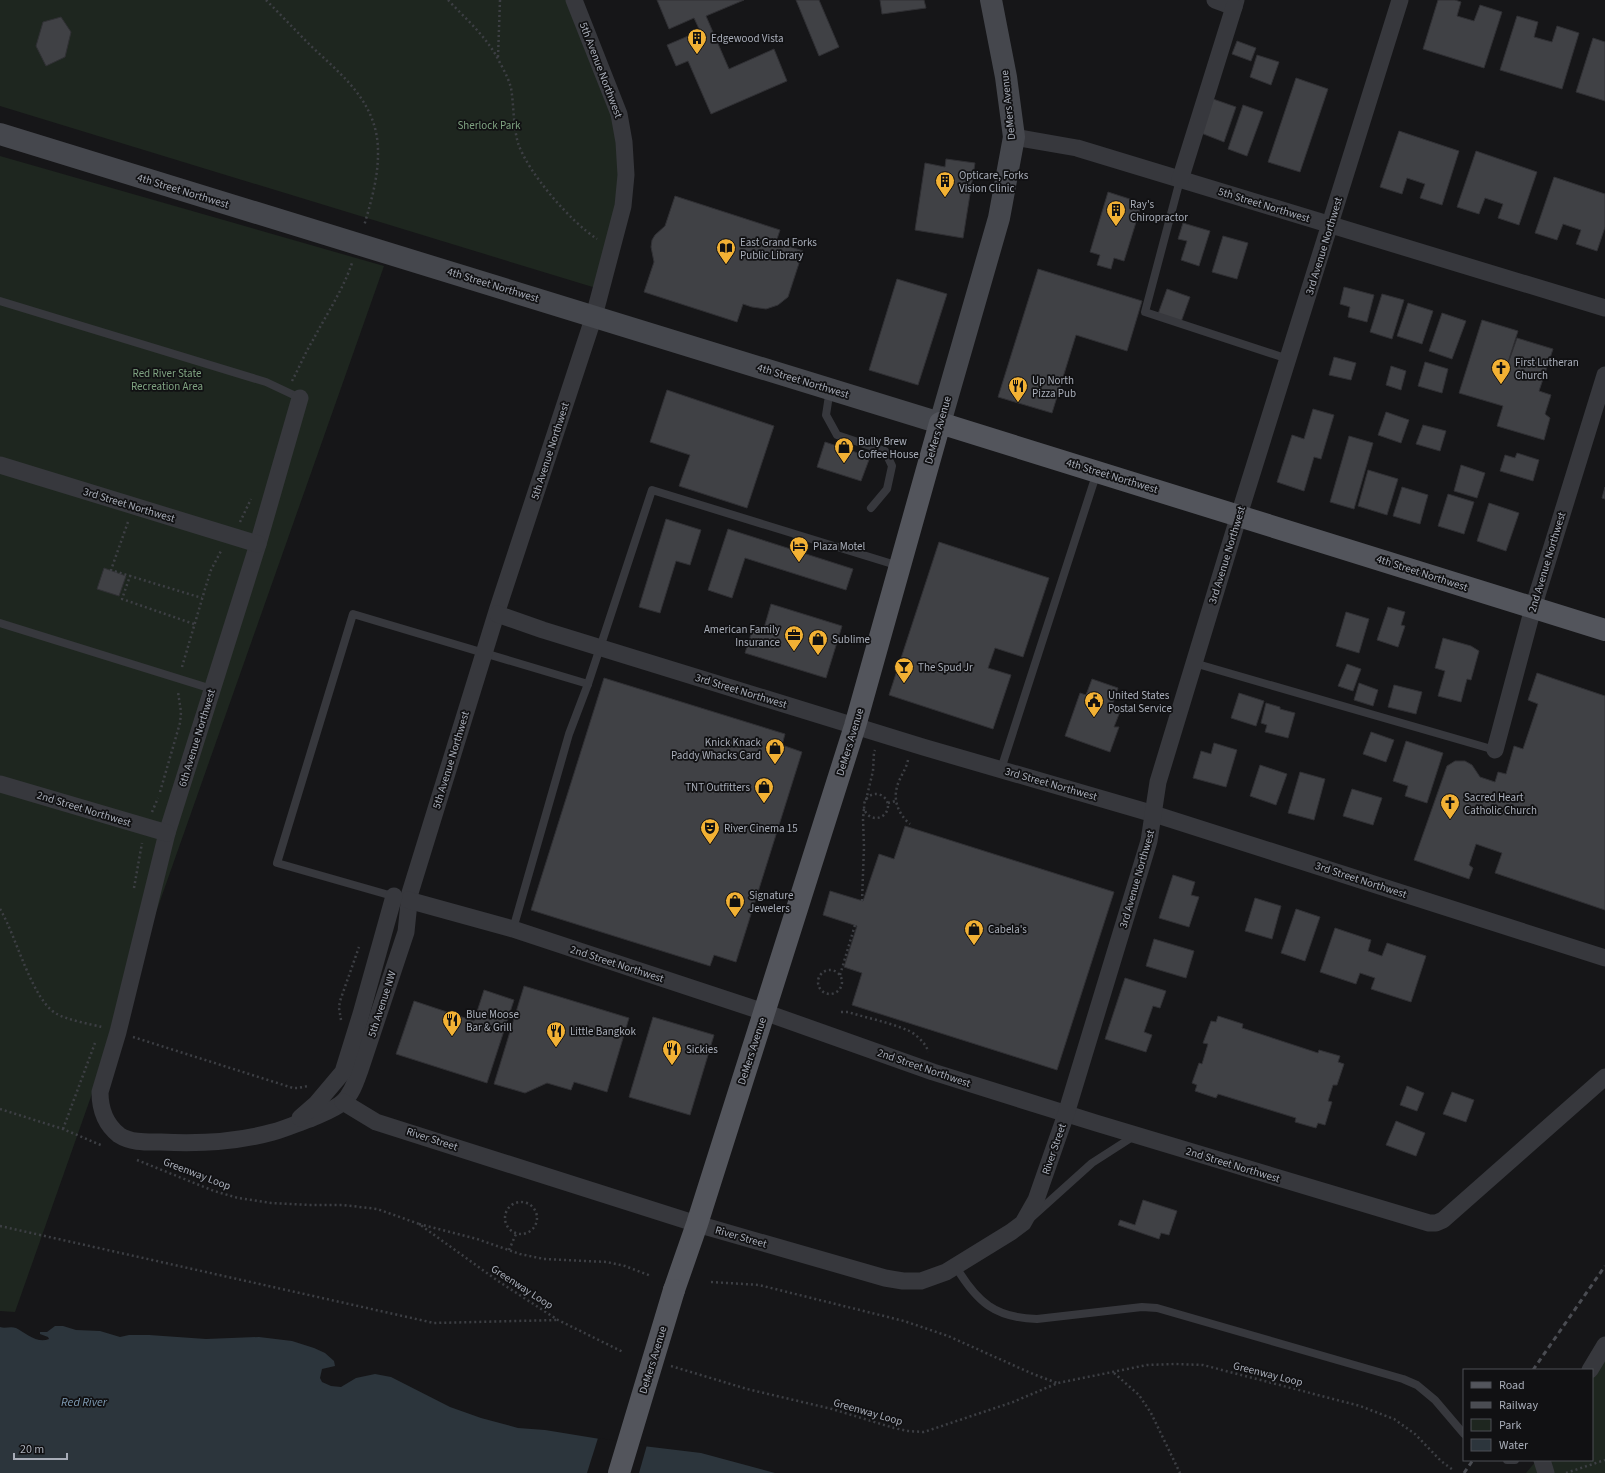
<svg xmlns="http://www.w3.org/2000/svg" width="1605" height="1473" viewBox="0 0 1605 1473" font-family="'Source Sans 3',sans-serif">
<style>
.green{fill:#1e261f}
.water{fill:#2c353c}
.pier{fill:#161618}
.building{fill:#404145;stroke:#303034}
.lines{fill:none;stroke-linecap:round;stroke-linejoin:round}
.path{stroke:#3d3f44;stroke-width:2.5;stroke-dasharray:2 3;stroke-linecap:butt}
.lane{stroke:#37383d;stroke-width:8}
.street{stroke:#37383d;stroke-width:17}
.secondary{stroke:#45474d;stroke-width:22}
.primary{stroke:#53555c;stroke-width:22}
.rail{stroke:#4a4c52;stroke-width:3;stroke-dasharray:5 4;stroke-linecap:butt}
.primary-bridge{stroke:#53555c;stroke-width:22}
.labels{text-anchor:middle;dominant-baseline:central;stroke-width:3.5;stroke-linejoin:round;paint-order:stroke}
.poi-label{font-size:11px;fill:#a8adb8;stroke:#111113;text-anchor:start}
.street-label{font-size:11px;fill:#a8adb8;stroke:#111113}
.park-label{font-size:11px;fill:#7fa381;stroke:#111113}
.water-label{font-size:12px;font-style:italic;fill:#7f9bb3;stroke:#111113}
</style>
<rect width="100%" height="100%" fill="#161618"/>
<g class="green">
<path d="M0,0H571L619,114L626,175L596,288L0,106Z"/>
<path d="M0,156L384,266L15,1312L0,1311Z"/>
<path d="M1605,1358V1473H1526L1537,1460H1592V1378Z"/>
</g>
<path class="water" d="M55,1326H63L76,1330L100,1331L120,1337L129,1335H149L206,1339L259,1337L292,1341L314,1348L325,1353L334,1361L335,1366L322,1369L320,1378L322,1382L331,1386L341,1387L356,1378L375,1374L391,1377L450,1407L481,1418L518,1428L545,1430L643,1446L701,1453L775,1473H0V1327C5,1329 10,1326 16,1328C26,1333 37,1344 49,1339L48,1337L40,1334V1332H47Z"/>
<path class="pier" d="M598,1438L647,1445L639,1473H587Z"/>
<g class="building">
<path d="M657,0H744L706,16L729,69L774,49L787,81L711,114L688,61L676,66L667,45L700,31L694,18L669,29Z"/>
<path d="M796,0H819L839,47L819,56Z"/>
<path d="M880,0H924L926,8L882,14Z"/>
<path d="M1438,0H1455L1461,2L1457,16L1474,21L1480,5L1502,12L1484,68L1423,49Z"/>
<path d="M1517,16L1538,22L1534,37L1552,42L1557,26L1579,33L1562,89L1500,70Z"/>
<path d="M61,17L71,32L65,57L46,66L36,46L43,22Z"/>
<path d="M1593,38L1605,42V101L1576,92Z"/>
<path d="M1237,41L1256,48L1251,61L1232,54Z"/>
<path d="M1257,55L1279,62L1271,85L1250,77Z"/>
<path d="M1296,78L1328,89L1300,172L1268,162Z"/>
<path d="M1213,99L1236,107L1224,142L1201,133Z"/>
<path d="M1243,105L1263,112L1247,156L1228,149Z"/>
<path d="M1399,131L1459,151L1442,205L1420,198L1425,184L1407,178L1402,194L1380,187Z"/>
<path d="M1476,151L1537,172L1519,225L1498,218L1503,204L1485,198L1479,214L1457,207Z"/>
<path d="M946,159L975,163L963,238L915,230L925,163L945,167Z"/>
<path d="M1554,177L1605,194V227L1597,251L1576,244L1581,230L1563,224L1557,240L1535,233Z"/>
<path d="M1108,192L1142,203L1124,261L1114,258L1111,269L1097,265L1100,255L1090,252Z"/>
<path d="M675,196L780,230L776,242L803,251L788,297L778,305L766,309L752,307L743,304L737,322L644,292L654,262L651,247L652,240L655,235L665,226Z"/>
<path d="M1183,223L1210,231L1199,266L1181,260L1187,241L1178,239Z"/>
<path d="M1223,236L1248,243L1237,279L1212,272Z"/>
<path d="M1038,269L1142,301L1127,351L1076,335L1052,413L998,397Z"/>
<path d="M897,279L947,294L918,385L869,370Z"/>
<path d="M1344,287L1374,295L1367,322L1348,317L1350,307L1340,304Z"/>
<path d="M1167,289L1190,297L1181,322L1158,314Z"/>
<path d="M1382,294L1404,300L1392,339L1370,332Z"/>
<path d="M1408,303L1433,311L1422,344L1397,336Z"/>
<path d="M1442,313L1466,321L1452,359L1429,351Z"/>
<path d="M1482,320L1518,331L1503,378L1517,338L1553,349L1539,391L1551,395L1545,414L1550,418L1544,440L1497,426L1503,406L1459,393Z"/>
<path d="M1334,357L1356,363L1351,380L1329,375Z"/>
<path d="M1425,362L1448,369L1442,393L1418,386Z"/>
<path d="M1391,366L1406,371L1401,390L1386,385Z"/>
<path d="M667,390L774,426L747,508L679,486L690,455L650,442Z"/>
<path d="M1313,409L1334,415L1321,459L1314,457L1304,491L1277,482L1292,435L1304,439Z"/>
<path d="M1386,412L1409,420L1401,443L1378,435Z"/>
<path d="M1423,425L1446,431L1440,451L1416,444Z"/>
<path d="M1349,436L1373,443L1354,509L1330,502Z"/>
<path d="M825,442L870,457L861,481L817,467Z"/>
<path d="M1517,453L1539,460L1533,481L1500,471L1505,455L1515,458Z"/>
<path d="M1461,465L1485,473L1477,498L1454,491Z"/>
<path d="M1368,470L1398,479L1387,515L1358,506Z"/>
<path d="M1402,487L1428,495L1420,524L1393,516Z"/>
<path d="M1605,487V499L1602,498Z"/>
<path d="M1448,494L1474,502L1464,534L1438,526Z"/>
<path d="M1489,503L1519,513L1506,551L1477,541Z"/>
<path d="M666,519L701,530L690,565L676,561L660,613L639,607Z"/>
<path d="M728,529L853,569L846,590L745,558L732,598L708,590Z"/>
<path d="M939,542L1049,578L1023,657L995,648L988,668L1011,675L993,729L889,695Z"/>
<path d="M104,568L126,576L119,596L97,589Z"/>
<path d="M771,604L842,626L826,678L745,653L754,625L764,628Z"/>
<path d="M1388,607L1405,612L1401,625L1405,626L1398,647L1377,640Z"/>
<path d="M1346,612L1369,619L1359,653L1336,646Z"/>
<path d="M1443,638L1471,646L1479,651L1471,680L1467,679L1461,702L1438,696L1445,671L1435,668Z"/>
<path d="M1347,664L1361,669L1353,691L1338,686Z"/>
<path d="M1537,673L1605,696V910L1495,873L1502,853L1476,844L1469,865L1473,868L1469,879L1414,860L1447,766L1455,761H1465L1472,765L1480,777L1495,782L1498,772L1506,774L1514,746L1523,749L1538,704L1528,700Z"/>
<path d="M604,678L785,734L782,745L802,752L736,962L714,955L710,966L531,910Z"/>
<path d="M1092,679L1118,688L1112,706L1121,709L1114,727H1119L1110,752L1065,736L1080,693L1086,695Z"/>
<path d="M1359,683L1378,690L1373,706L1354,700Z"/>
<path d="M1394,685L1422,692L1416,714L1388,707Z"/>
<path d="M1239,693L1264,701L1256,726L1231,718Z"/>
<path d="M1266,703L1280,707V709L1295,713L1288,738L1265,732L1267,725L1261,723Z"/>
<path d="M1371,732L1394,740L1386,762L1363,754Z"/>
<path d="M1406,741L1443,753L1427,803L1405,796L1408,786L1393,781Z"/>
<path d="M1214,743L1237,750L1226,787L1193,778L1201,751L1211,754Z"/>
<path d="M1260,765L1287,774L1276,805L1250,796Z"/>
<path d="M1300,772L1325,779L1314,820L1288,813Z"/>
<path d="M1352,789L1382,798L1373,825L1343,816Z"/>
<path d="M905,826L1114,892L1057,1070L852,1005L862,973L844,967L857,926L823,915L830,891L863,901L879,854L894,859Z"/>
<path d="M1173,875L1195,882L1191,895L1199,897L1189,927L1159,918Z"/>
<path d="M1255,898L1281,906L1272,939L1245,931Z"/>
<path d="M1296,909L1320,917L1305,961L1281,953Z"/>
<path d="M1335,928L1371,940L1368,951L1382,956L1387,943L1426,956L1411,1002L1371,989L1375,978L1360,973L1356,984L1320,972Z"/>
<path d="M1154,939L1194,951L1186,978L1146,966Z"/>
<path d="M1125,978L1166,991L1160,1008L1153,1006L1144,1032L1152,1035L1146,1052L1105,1039Z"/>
<path d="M524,986L629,1018L607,1092L574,1082L571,1090L547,1083L525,1093L494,1084Z"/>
<path d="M484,990L514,1000L487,1083L396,1054L414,1001L474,1021Z"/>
<path d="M1218,1016L1243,1024L1242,1028L1318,1053L1319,1050L1340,1056L1338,1062L1344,1064L1337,1085H1333L1328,1101L1332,1102L1325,1125L1318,1123L1316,1128L1295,1122L1296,1118L1218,1094L1216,1098L1195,1091L1197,1085L1192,1083L1199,1063L1202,1064L1208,1044L1203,1043L1211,1021L1216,1022Z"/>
<path d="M653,1017L714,1035L690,1115L629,1097Z"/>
<path d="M1407,1086L1424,1093L1417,1111L1400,1105Z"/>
<path d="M1452,1092L1474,1100L1466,1122L1443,1114Z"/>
<path d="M1396,1121L1425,1133L1416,1156L1386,1145Z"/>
<path d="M1143,1200L1177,1211L1169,1235L1161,1233L1159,1239L1118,1225L1120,1220L1135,1225Z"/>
</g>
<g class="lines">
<g class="path">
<path d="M266,0C281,15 296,31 311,46C344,77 379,104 378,154C378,178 371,202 364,226"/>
<path d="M448,0C467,20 488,38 500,63C504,70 509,80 511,88C514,106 513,125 518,143C528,173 571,222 597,239"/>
<path d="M498,57L500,0"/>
<path d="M292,381C299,368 305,353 313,340C326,315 343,290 352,263"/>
<path d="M128,522L111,570L130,576"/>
<path d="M240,522L251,499"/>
<path d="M194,624L122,599L130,576L202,598"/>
<path d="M182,667L205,589L211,570L221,551"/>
<path d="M908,760C906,770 899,778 897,787C893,801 899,815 910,824"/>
<path d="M160,792L180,723L181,712L178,692"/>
<circle cx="876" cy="806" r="12"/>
<path d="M866,800L873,771L874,752L875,750"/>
<path d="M888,803L896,801"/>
<path d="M152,812L158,798"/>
<path d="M134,888L142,843"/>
<path d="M862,901L864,847L863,819L864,808"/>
<path d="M0,909C16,935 32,1001 57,1014C68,1020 89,1024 102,1027"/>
<circle cx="830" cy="982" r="12"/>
<path d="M840,975L855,925"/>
<path d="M841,1012H848C867,1018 888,1022 907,1030C915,1033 927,1044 928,1052"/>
<path d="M341,1020L339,1008L340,1001L359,947"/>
<path d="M133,1037L293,1088H298L308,1086"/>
<path d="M0,1109L63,1129L103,1146"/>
<path d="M63,1129L95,1043"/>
<path d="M137,1160L214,1191L238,1198L271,1203L309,1205H343L377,1209L397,1216L419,1224L498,1281L558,1320L623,1352"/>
<circle cx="521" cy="1218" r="16"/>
<path d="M419,1224L477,1239L520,1254L544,1259L607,1262L625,1266L651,1276"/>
<path d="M0,1226L434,1323L557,1320"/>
<path d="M509,1250L516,1234"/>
<path d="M711,1282L759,1285L904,1321L948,1336L1033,1374L1057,1383"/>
<path d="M671,1366L747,1389L832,1409L894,1428L908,1431L924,1432L1013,1402L1058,1383L1147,1365L1175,1364L1203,1365L1360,1406L1394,1419L1415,1434L1441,1461L1453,1470"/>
<path d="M1114,1373L1139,1395L1151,1413L1180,1473"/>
<path d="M1566,1473L1605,1460"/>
</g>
<g class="lane">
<path d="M1180,180L1145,312L1288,359"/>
<path d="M0,301L266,382L300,398"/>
<path d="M830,389L826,415L837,435L885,451L892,466L887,489L871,508"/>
<path d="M0,623L212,689"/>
<path d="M1194,663L1495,750"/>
<path d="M1001,769L1097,472"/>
<path d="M396,897L277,863L353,614L588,684"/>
<path d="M513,929L569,734L588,684L652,490L899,566"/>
<path d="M1032,1217L1092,1163L1134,1136"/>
<path d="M956,1267C977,1302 995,1318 1037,1319L1142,1307L1157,1308L1403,1379L1417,1385L1435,1400L1464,1434"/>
<path d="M1507,1460H1515"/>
</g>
<g class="street">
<path d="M1215,0L1234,7L1236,0"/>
<path d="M1014,137L1077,148L1605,308"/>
<path d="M1180,180L1234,7"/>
<path d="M300,398L258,544L167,833L118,1032L100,1092C100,1109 105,1124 119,1135C131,1143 147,1142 161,1142C198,1144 237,1142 273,1132C285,1129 298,1123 310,1119C321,1114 334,1110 343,1102C352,1094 356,1081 360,1070L406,932L410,893L498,608L594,316L623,206L626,175L624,142L619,114L574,0"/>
<path d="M0,465L258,544"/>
<path d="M497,614L543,630L923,747L1154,814L1605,958"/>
<path d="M1495,750L1533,608L1605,375"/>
<path d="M0,784L167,833"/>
<path d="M408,900L513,929L764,1012L933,1072L1096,1123L1429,1223H1436L1443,1220L1605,1077"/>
<path d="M343,1102L376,1122L697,1224L885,1278L903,1281H921L946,1272L1011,1232L1023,1223L1036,1200L1066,1114L1149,841L1158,782L1239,515L1400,0"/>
<path d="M300,1118L316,1104L343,1072L361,1014L394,896"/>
<path d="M1590,1370L1605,1345"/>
<path d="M1542,1460L1546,1473"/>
</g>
<path class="secondary" d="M0,134L940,423L999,218L1014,137L1006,77L991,0"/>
<path class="primary" d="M674,1290L697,1224L855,726L940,423L1605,630"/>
<g class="rail">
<path d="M1533,1370L1605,1266"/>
<path d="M1464,1473L1473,1460"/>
</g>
<path class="primary-bridge" d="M619,1473L674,1290"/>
</g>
<defs>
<g id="building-pin" transform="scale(1)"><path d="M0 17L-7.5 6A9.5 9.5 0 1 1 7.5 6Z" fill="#f2b134" stroke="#111113"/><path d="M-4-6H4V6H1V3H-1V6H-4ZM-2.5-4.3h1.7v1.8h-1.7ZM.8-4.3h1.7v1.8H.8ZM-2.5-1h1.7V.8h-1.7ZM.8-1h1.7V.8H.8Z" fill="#111"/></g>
<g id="library-pin" transform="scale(1)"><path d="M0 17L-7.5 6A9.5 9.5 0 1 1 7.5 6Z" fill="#f2b134" stroke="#111113"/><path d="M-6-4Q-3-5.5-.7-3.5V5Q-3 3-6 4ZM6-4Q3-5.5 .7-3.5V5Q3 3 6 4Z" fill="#111"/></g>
<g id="church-pin" transform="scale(1)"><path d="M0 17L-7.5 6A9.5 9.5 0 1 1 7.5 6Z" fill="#f2b134" stroke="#111113"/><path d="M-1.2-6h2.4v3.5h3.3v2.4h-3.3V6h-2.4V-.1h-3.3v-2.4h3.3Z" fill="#111"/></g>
<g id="restaurant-pin" transform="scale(1)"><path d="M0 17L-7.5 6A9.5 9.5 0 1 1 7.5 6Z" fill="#f2b134" stroke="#111113"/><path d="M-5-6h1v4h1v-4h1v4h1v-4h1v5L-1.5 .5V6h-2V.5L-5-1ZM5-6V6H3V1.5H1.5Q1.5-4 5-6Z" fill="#111"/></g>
<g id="shop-pin" transform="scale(1)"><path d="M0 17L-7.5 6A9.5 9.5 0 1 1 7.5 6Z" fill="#f2b134" stroke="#111113"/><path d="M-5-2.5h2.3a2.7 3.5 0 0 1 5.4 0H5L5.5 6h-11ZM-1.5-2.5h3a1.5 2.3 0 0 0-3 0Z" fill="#111"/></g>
<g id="hotel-pin" transform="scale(1)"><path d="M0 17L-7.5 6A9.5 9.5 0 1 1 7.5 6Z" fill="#f2b134" stroke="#111113"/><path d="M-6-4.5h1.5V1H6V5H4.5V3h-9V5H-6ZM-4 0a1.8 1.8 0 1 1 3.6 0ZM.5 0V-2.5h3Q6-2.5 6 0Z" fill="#111"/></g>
<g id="office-pin" transform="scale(1)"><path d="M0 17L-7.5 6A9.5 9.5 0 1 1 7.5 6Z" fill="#f2b134" stroke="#111113"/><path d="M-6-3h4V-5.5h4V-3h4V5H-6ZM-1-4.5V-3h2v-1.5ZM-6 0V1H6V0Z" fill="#111"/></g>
<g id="bar-pin" transform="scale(1)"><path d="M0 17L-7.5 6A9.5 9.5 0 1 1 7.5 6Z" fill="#f2b134" stroke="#111113"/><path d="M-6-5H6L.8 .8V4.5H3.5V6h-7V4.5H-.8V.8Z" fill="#111"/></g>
<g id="civic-pin" transform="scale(1)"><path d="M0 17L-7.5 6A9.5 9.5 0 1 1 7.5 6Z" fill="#f2b134" stroke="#111113"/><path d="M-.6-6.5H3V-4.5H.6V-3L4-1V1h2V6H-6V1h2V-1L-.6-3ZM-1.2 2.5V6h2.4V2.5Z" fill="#111"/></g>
<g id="theatre-pin" transform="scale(1)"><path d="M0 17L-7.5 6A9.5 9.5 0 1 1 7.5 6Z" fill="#f2b134" stroke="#111113"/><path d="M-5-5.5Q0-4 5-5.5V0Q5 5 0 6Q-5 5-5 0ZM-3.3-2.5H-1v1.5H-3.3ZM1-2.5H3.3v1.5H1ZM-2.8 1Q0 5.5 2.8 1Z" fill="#111"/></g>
</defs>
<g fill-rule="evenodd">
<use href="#building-pin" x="697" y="38"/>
<use href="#building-pin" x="945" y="181"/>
<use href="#building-pin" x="1116" y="210"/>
<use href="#library-pin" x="726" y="248"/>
<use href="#church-pin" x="1501" y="368"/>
<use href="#restaurant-pin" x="1018" y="386"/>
<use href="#shop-pin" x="844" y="447"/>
<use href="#hotel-pin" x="799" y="546"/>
<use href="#office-pin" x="794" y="635"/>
<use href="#shop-pin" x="818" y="639"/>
<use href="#bar-pin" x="904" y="667"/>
<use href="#civic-pin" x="1094" y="701"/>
<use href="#shop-pin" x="775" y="748"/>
<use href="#shop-pin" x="764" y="787"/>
<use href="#church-pin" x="1450" y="803"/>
<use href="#theatre-pin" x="710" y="828"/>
<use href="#shop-pin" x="735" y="901"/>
<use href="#shop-pin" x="974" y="929"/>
<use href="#restaurant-pin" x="452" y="1020"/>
<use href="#restaurant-pin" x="556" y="1031"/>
<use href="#restaurant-pin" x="672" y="1049"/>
</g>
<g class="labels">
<g class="poi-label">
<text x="711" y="38">Edgewood Vista</text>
<text x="959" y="175">Opticare, Forks<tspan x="959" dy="13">Vision Clinic</tspan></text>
<text x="1130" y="204">Ray's<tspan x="1130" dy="13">Chiropractor</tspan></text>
<text x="740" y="242">East Grand Forks<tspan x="740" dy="13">Public Library</tspan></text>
<text x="1515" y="362">First Lutheran<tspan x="1515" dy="13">Church</tspan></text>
<text x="1032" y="380">Up North<tspan x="1032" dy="13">Pizza Pub</tspan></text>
<text x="858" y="441">Bully Brew<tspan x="858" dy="13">Coffee House</tspan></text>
<text x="813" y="546">Plaza Motel</text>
<text x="780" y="629" text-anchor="end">American Family<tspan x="780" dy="13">Insurance</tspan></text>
<text x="832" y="639">Sublime</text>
<text x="918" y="667">The Spud Jr</text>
<text x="1108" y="695">United States<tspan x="1108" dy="13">Postal Service</tspan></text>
<text x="761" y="742" text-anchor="end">Knick Knack<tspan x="761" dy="13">Paddy Whacks Card</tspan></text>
<text x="750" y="787" text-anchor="end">TNT Outfitters</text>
<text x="1464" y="797">Sacred Heart<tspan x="1464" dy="13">Catholic Church</tspan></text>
<text x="724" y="828">River Cinema 15</text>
<text x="749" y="895">Signature<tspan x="749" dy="13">Jewelers</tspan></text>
<text x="988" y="929">Cabela's</text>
<text x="466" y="1014">Blue Moose<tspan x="466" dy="13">Bar &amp; Grill</tspan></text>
<text x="570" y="1031">Little Bangkok</text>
<text x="686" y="1049">Sickies</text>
</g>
<g class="street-label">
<text transform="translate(601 70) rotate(69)">5th Avenue Northwest</text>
<text transform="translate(1008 105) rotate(-96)">DeMers Avenue</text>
<text transform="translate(183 191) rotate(17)">4th Street Northwest</text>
<text transform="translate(1264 205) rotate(17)">5th Street Northwest</text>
<text transform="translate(1324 246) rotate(-73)">3rd Avenue Northwest</text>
<text transform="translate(493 285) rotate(17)">4th Street Northwest</text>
<text transform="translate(803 381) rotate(17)">4th Street Northwest</text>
<text transform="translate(938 430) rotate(-74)">DeMers Avenue</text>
<text transform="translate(550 451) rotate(-72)">5th Avenue Northwest</text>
<text transform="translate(1112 476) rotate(17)">4th Street Northwest</text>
<text transform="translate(129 505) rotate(17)">3rd Street Northwest</text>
<text transform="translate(1227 555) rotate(-73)">3rd Avenue Northwest</text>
<text transform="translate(1547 562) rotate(-73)">2nd Avenue Northwest</text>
<text transform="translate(1422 573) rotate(18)">4th Street Northwest</text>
<text transform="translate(741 691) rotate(17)">3rd Street Northwest</text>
<text transform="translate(197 738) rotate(-73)">6th Avenue Northwest</text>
<text transform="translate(850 742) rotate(-73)">DeMers Avenue</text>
<text transform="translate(451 760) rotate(-73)">5th Avenue Northwest</text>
<text transform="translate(1051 784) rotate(16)">3rd Street Northwest</text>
<text transform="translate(84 809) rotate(17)">2nd Street Northwest</text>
<text transform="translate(1137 879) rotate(-74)">3rd Avenue Northwest</text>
<text transform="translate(1361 880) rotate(18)">3rd Street Northwest</text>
<text transform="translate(617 964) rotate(18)">2nd Street Northwest</text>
<text transform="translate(382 1004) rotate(-72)">5th Avenue NW</text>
<text transform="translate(752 1051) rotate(-72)">DeMers Avenue</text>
<text transform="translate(924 1068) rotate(19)">2nd Street Northwest</text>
<text transform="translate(432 1139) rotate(18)">River Street</text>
<text transform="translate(1054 1149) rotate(-71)">River Street</text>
<text transform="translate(1233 1165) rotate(17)">2nd Street Northwest</text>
<text transform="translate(197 1174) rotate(21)">Greenway Loop</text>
<text transform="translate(741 1237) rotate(16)">River Street</text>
<text transform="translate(522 1287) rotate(33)">Greenway Loop</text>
<text transform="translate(653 1360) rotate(-73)">DeMers Avenue</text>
<text transform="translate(1268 1374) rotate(14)">Greenway Loop</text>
<text transform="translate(868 1412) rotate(16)">Greenway Loop</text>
</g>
<g class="park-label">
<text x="489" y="125">Sherlock Park</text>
<text x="167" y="373">Red River State<tspan x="167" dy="13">Recreation Area</tspan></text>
</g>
<g class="water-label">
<text x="84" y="1402">Red River</text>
</g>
</g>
<rect x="1463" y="1369" width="130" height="92" fill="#111113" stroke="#4d4f55"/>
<rect x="1471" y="1382" width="20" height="6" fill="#53555c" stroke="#4d4f55"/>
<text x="1499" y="1389" font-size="12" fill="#a8adb8">Road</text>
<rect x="1471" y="1402" width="20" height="6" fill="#4a4c52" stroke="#4d4f55"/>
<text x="1499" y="1409" font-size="12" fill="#a8adb8">Railway</text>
<rect x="1471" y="1419" width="20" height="12" fill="#1e261f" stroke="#4d4f55"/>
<text x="1499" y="1429" font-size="12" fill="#a8adb8">Park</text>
<rect x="1471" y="1439" width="20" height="12" fill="#2c353c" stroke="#4d4f55"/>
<text x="1499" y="1449" font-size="12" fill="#a8adb8">Water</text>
<path d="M14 1453v6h53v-6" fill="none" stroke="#a8adb8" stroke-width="2"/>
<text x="20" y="1453" font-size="12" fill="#a8adb8" stroke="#111113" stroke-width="3" paint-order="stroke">20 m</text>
</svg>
